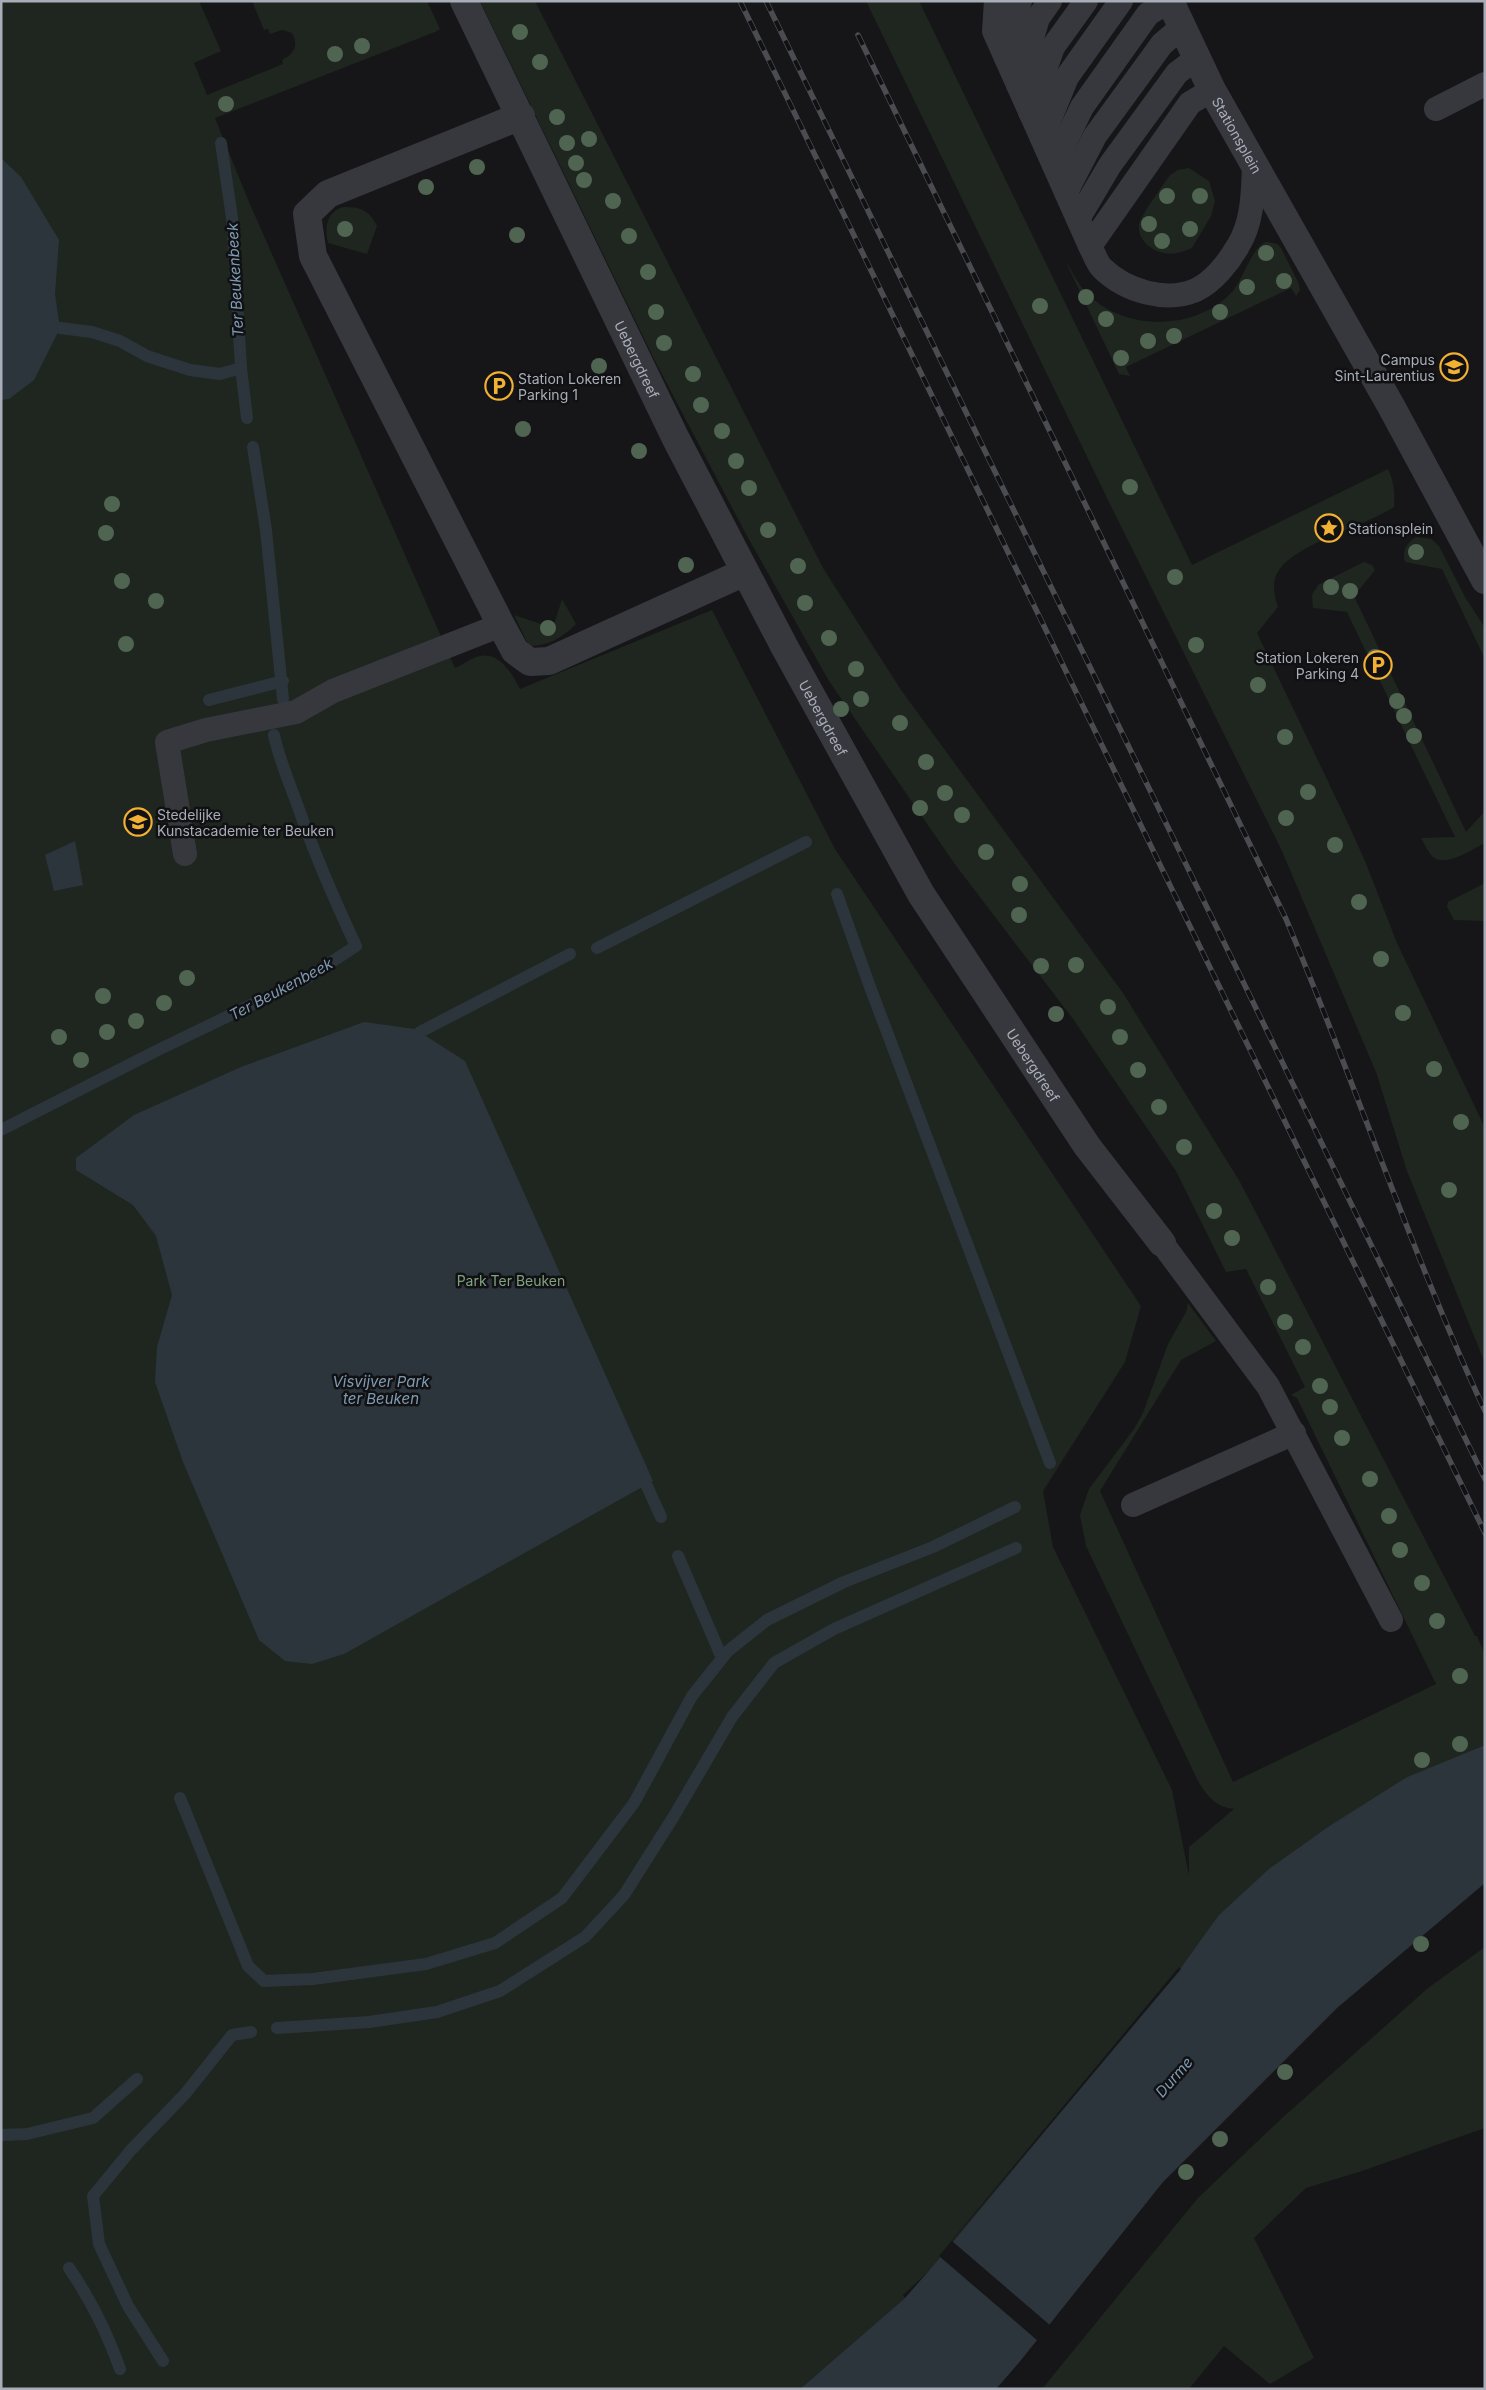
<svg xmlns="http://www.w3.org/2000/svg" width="1486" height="2390" viewBox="0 0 1486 2390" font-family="Inter,sans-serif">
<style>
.green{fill:#1e261f}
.water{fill:#2c353c}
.pier{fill:#161618}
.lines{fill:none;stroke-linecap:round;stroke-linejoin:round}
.stream{stroke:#2c353c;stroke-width:12}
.service{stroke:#37383d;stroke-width:24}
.minor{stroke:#37383d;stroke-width:28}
.rail-casing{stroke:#4a4c52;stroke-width:5.5}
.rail{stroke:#111113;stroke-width:4;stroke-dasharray:11;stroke-linecap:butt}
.tree{fill:#506452}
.labels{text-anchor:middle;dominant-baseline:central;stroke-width:5;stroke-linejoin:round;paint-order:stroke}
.street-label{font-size:14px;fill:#a8adb8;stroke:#111113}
.poi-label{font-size:14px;fill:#a8adb8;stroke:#111113;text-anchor:start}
.park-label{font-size:14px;fill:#7fa381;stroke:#111113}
.water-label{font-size:15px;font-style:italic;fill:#7f9bb3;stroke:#111113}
</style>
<rect width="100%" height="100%" fill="#161618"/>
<g class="green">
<path d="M1,1H199L221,51L194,63L207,95L283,64L282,60C294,54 299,46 292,33L282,30L270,34L268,29L264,30L252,1H427L440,29L435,32L215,118L249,202L455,668C462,665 469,660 476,657C498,649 512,673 520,689L712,610L835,849L1141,1306L1125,1362L1043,1491L1053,1547L1172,1790L1189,1876V1847L1234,1809C1216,1807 1207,1796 1198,1781L1086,1546L1080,1515L1089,1489L1134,1429L1143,1413L1168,1344L1186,1312L1188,1303L1216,1341L1181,1360L1100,1491L1233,1782L1436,1684L1297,1398L1291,1395L1305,1387L1246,1269L1226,1272L1176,1171L1073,1019L954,863L829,681L747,536L655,361L480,1H535L823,568L901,690L1123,993L1240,1182L1475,1636H1477L1485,1655V1745L1407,1777L1218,1916L1180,1969L927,2273L903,2295L905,2298L800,2389H1Z"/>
<path d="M866,1H919L1192,565L1388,469C1394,482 1395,493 1394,507C1365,526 1296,544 1279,570C1271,580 1274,596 1278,607L1257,633L1345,817L1365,861L1397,943L1485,1128V1363L1407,1171L1376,1072L1281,849L1109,502Z"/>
<path d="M1189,168L1209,181L1215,201L1211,216L1192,248C1187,250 1182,252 1177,253C1160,257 1137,244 1139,225C1140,216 1164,184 1170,175L1178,170Z"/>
<path d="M343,207C360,206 370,211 377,226L367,254L328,243C324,227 327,212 343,207Z"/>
<path d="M1267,242L1277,244L1281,248L1299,284L1300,290L1296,296L1291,288L1126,367L1130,376L1119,374L1065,260C1071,269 1076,281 1083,289C1118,331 1193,333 1231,293C1243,281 1252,245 1267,242Z"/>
<path d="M1416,537L1431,539L1439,546L1465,597L1485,628V659L1442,569L1405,562C1402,551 1406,543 1416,537Z"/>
<path d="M1364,562L1372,565L1375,570L1354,596L1466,832L1485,811V843C1472,849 1443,870 1431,855C1427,850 1424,843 1421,838L1455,837L1347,612L1313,608L1312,595L1318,585Z"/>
<path d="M562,599L576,624C562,638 548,646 529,646L514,615L553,628Z"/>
<path d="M1485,883V921L1454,920L1447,907L1448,902Z"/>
<path d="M1485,1947V2128L1362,2171L1306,2188L1254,2238L1314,2358L1270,2384L1224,2346L1189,2389H1042L1198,2198L1281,2119L1428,1988Z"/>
</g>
<g class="water">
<path d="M1,158L21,177L59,240L55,294L60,328L34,380L9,399L1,400Z"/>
<path d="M75,841L83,885L54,891L45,855Z"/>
<path d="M364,1022L415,1029L465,1061L653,1481L344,1654L312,1664L285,1661L259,1640L183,1462L155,1382L157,1347L172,1295L156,1236L133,1205L76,1170V1158L134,1115L241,1067Z"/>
<path d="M1485,1745V1883L1337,2008L1163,2182L998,2389H800L905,2298L927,2273L1180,1969L1218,1916L1269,1869L1328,1827L1407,1777Z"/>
</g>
<path class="pier" d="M1179,1967L1181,1969L952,2241L1051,2326L1001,2389H996L1038,2341L939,2256Z"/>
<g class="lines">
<g class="stream">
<path d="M221,143L232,218L241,368L247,418"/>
<path d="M60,328L92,332L120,341L147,356L190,370L220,374L241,368"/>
<path d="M253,447L266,530L283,699"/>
<path d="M209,700L283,681"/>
<path d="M837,894L870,987L1050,1463"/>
<path d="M597,948L806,842"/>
<path d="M420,1032L570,954"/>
<path d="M1,1130L156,1051L307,978L356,946C334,899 314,853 297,804C289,782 279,759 274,735"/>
<path d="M646,1484L661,1517"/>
<path d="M678,1556L722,1658"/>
<path d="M180,1798L248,1966L264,1981L313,1979L426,1964L495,1943L562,1898L634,1803L692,1696L728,1651L767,1620L844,1582L933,1547L1015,1507"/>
<path d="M277,2028L369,2022L437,2012L500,1991L585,1937L624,1895L674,1816L732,1717L774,1663L834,1629L1016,1548"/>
<path d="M1,2135L27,2134L93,2118L137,2079"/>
<path d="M69,2268C91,2300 107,2332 120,2369"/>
<path d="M163,2361L128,2306L99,2244L93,2196L131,2150L185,2094L232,2035L251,2032"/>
</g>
<g class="service">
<path d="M996,1L994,31L1090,246C1094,253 1097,264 1103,269C1126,291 1166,303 1196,290C1213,282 1229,262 1238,246C1253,222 1253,192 1254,165"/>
<path d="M1006,58L1020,1"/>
<path d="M1018,85L1038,18L1050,1"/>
<path d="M1436,109L1485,84"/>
<path d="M1030,112L1053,47L1086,1"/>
<path d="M1042,138L1067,77L1121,1"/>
<path d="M1054,165L1082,107L1148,14L1169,1"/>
<path d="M1066,192L1095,136L1162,44L1182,27"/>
<path d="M1078,219L1110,165L1177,73L1197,58"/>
<path d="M1090,246L1190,103L1212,90"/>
<path d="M185,854L167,742L206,730L296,712L333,691L501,625"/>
<path d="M1162,1243L1268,1386L1391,1620"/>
<path d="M1133,1505L1294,1433"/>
</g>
<g class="minor">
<path id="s1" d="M464,1L676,439L784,646L921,894L1087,1146L1162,1243"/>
<path id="s2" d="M1170,1L1212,90L1391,406L1485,580"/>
<path d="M521,116L328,194L307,214L313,256L501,625L515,651L530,662L549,661L745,572"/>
</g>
<g class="rail-casing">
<g id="rail">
<path d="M740,1L1485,1533"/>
<path d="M766,1L1485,1479"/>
<path d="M858,35L1286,919C1355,1082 1410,1250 1485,1411"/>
</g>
</g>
<use href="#rail" class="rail"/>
</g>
<g class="tree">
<circle cx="520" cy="32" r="8"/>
<circle cx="362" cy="46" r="8"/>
<circle cx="335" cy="54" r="8"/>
<circle cx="540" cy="62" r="8"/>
<circle cx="226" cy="104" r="8"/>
<circle cx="557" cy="117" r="8"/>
<circle cx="589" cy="139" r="8"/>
<circle cx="567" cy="143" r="8"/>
<circle cx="576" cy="163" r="8"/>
<circle cx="477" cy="167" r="8"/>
<circle cx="584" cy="180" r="8"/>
<circle cx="426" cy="187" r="8"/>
<circle cx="1167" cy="196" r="8"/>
<circle cx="1200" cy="196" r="8"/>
<circle cx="613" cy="201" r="8"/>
<circle cx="1149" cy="224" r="8"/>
<circle cx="345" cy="229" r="8"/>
<circle cx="1190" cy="229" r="8"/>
<circle cx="517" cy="235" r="8"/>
<circle cx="629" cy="236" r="8"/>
<circle cx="1162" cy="241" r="8"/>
<circle cx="1266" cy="253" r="8"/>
<circle cx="648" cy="272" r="8"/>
<circle cx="1284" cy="281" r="8"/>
<circle cx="1247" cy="287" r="8"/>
<circle cx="1086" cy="297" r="8"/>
<circle cx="1040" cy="306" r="8"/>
<circle cx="656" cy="312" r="8"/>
<circle cx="1220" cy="312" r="8"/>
<circle cx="1106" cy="319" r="8"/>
<circle cx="1174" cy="336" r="8"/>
<circle cx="1148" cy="341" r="8"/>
<circle cx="664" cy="343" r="8"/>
<circle cx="1121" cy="358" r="8"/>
<circle cx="599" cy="366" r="8"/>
<circle cx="693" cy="374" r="8"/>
<circle cx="701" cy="405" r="8"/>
<circle cx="523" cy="429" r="8"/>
<circle cx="722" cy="431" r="8"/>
<circle cx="639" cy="451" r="8"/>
<circle cx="736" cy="461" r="8"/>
<circle cx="1130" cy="487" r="8"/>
<circle cx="749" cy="488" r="8"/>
<circle cx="112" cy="504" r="8"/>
<circle cx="768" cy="530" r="8"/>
<circle cx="106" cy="533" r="8"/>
<circle cx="1416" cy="552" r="8"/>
<circle cx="686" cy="565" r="8"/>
<circle cx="798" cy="566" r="8"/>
<circle cx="1175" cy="577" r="8"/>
<circle cx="122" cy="581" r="8"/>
<circle cx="1331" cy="587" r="8"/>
<circle cx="1350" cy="591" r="8"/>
<circle cx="156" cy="601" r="8"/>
<circle cx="805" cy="603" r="8"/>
<circle cx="548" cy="628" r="8"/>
<circle cx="829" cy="638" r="8"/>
<circle cx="126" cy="644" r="8"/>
<circle cx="1196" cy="645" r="8"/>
<circle cx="1375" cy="657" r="8"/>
<circle cx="856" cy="669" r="8"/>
<circle cx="1258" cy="685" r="8"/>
<circle cx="861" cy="699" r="8"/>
<circle cx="1397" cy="701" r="8"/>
<circle cx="841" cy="709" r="8"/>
<circle cx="1404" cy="716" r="8"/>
<circle cx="900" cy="723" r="8"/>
<circle cx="1414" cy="736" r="8"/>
<circle cx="1285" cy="737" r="8"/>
<circle cx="926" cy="762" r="8"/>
<circle cx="1308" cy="792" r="8"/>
<circle cx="945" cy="793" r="8"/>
<circle cx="920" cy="808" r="8"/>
<circle cx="962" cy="815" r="8"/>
<circle cx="1286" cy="818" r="8"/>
<circle cx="1335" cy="845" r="8"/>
<circle cx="986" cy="852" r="8"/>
<circle cx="1020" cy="884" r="8"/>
<circle cx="1359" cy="902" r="8"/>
<circle cx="1019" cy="915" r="8"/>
<circle cx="1381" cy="959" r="8"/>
<circle cx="1076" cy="965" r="8"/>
<circle cx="1041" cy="966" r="8"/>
<circle cx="187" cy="978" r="8"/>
<circle cx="103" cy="996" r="8"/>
<circle cx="164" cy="1003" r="8"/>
<circle cx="1108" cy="1007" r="8"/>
<circle cx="1403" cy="1013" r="8"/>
<circle cx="1056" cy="1014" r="8"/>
<circle cx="136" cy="1021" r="8"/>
<circle cx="107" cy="1032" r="8"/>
<circle cx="59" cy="1037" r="8"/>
<circle cx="1120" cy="1037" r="8"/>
<circle cx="81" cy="1060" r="8"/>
<circle cx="1434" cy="1069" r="8"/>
<circle cx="1138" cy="1070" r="8"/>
<circle cx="1159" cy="1107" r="8"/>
<circle cx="1461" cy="1122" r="8"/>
<circle cx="1184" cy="1147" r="8"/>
<circle cx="1449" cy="1190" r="8"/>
<circle cx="1214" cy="1211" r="8"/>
<circle cx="1232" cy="1238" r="8"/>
<circle cx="1268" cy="1287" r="8"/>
<circle cx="1285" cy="1322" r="8"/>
<circle cx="1303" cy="1347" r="8"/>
<circle cx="1320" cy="1386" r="8"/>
<circle cx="1330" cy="1407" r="8"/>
<circle cx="1342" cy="1438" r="8"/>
<circle cx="1370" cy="1479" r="8"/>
<circle cx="1389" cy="1516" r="8"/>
<circle cx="1400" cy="1550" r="8"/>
<circle cx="1422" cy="1583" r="8"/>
<circle cx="1437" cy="1621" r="8"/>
<circle cx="1460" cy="1676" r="8"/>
<circle cx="1460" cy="1744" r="8"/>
<circle cx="1422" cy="1760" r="8"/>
<circle cx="1421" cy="1944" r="8"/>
<circle cx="1285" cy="2072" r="8"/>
<circle cx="1220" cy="2139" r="8"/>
<circle cx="1186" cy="2172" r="8"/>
</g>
<defs>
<g id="school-ring" transform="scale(1.4375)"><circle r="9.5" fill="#111113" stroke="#f2b134" stroke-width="1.5"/><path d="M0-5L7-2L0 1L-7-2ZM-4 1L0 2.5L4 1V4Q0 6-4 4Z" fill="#f2b134"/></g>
<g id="parking-ring" transform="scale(1.4375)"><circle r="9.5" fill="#111113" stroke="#f2b134" stroke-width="1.5"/><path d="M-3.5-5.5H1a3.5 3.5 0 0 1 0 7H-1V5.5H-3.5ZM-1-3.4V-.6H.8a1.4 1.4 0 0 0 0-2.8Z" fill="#f2b134"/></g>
<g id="sight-ring" transform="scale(1.4375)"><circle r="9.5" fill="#111113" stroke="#f2b134" stroke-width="1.5"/><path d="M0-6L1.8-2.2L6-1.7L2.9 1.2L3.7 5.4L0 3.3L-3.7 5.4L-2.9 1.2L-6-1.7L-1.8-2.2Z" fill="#f2b134"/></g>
</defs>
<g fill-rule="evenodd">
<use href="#school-ring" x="1454" y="367"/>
<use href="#parking-ring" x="499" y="386"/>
<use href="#sight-ring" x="1329" y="528"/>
<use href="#parking-ring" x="1378" y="665"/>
<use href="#school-ring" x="138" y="822"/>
</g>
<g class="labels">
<g class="street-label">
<text stroke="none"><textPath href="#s2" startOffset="150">Stationsplein</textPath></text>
<text stroke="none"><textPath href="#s1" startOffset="398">Uebergdreef</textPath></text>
<text stroke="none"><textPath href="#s1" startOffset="802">Uebergdreef</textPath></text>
<text stroke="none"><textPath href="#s1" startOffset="1208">Uebergdreef</textPath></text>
</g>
<g class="poi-label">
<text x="1435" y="359" text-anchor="end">Campus<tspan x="1435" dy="16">Sint-Laurentius</tspan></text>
<text x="518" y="378">Station Lokeren<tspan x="518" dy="16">Parking 1</tspan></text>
<text x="1348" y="528">Stationsplein</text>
<text x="1359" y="657" text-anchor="end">Station Lokeren<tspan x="1359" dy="16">Parking 4</tspan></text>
<text x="157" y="814">Stedelijke<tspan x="157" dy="16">Kunstacademie ter Beuken</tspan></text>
</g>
<g class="park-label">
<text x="511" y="1280">Park Ter Beuken</text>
</g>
<g class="water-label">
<text transform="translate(235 280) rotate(-93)">Ter Beukenbeek</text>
<text transform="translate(281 989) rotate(-28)">Ter Beukenbeek</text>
<text x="381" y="1381">Visvijver Park<tspan x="381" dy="17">ter Beuken</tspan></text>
<text transform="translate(1174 2077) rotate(-49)">Durme</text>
</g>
</g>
<rect width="1486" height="2390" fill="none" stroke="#a8adb8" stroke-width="5"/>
</svg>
